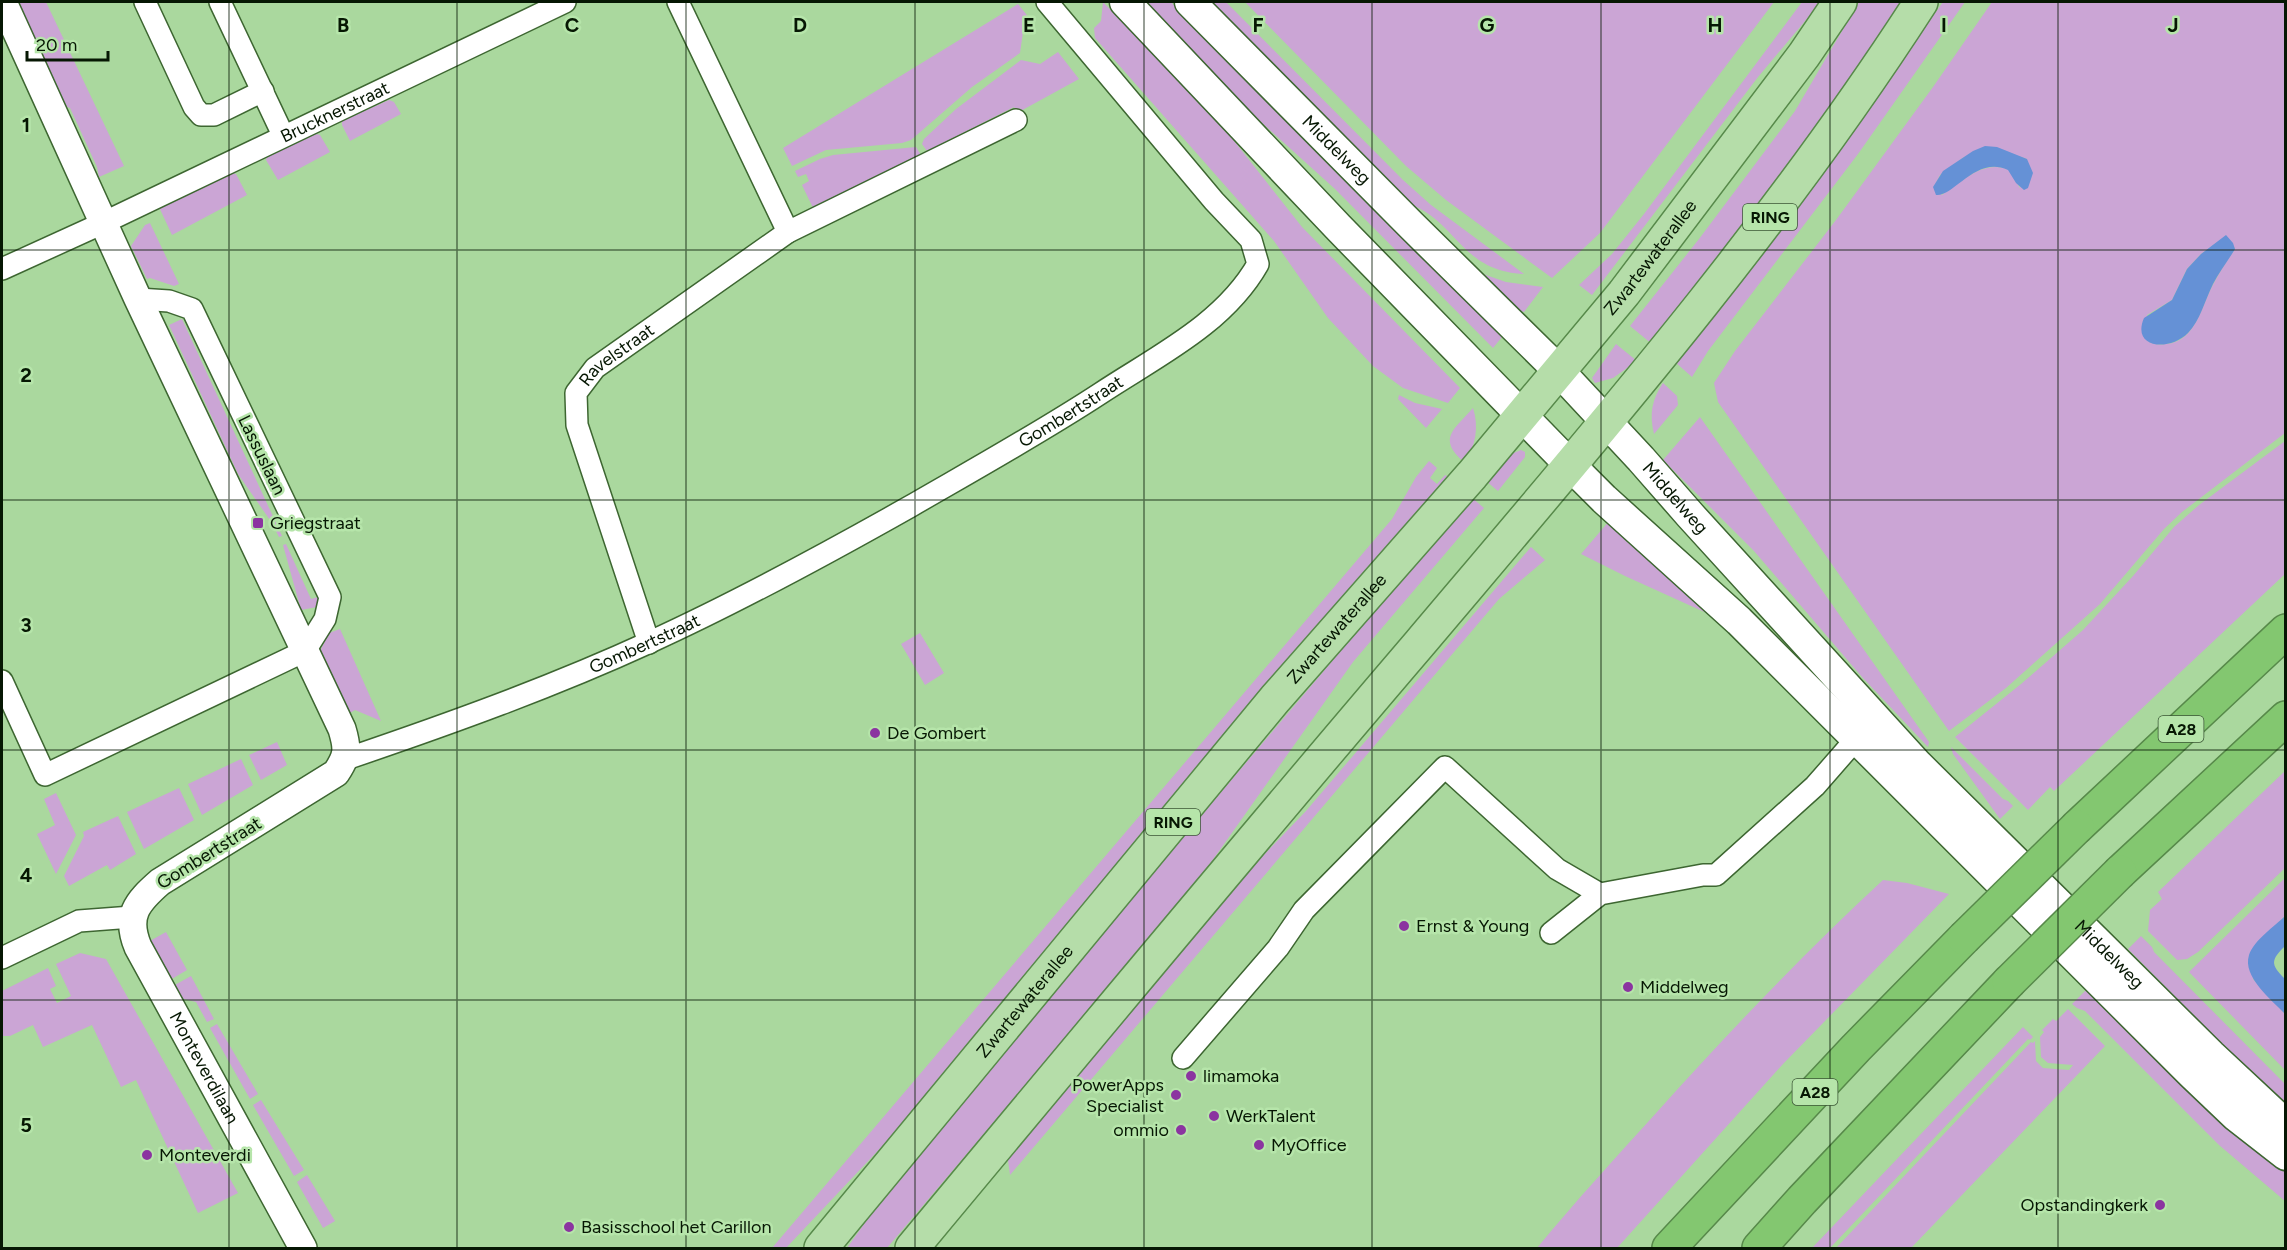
<svg xmlns="http://www.w3.org/2000/svg" width="2287" height="1250" viewBox="0 0 2287 1250" font-family="Figtree,sans-serif">
<style>
.green{fill:#cba5d5;fill-rule:evenodd}
.water{fill:#6591d6}
.lines{fill:none;stroke-linecap:round;stroke-linejoin:round}
.minor-casing{stroke:#3d6631;stroke-width:24}
.tertiary-casing{stroke:#3d6631;stroke-width:30}
.secondary-casing{stroke:#3d6631;stroke-width:33}
.primary-casing{stroke:#57894a;stroke-width:36}
.motorway-casing{stroke:#57894a;stroke-width:36}
.minor{stroke:#fff;stroke-width:21}
.tertiary{stroke:#fff;stroke-width:27}
.secondary{stroke:#fff;stroke-width:30}
.primary{stroke:#b5dda9;stroke-width:33}
.motorway{stroke:#83c770;stroke-width:33}
.motorway-bridge-casing{stroke:#57894a;stroke-width:36;stroke-linecap:butt}
.motorway-bridge{stroke:#83c770;stroke-width:33}
.grid{fill:none;stroke:#061703;stroke-width:1.5;stroke-opacity:0.55}
.poi-dot{fill:#8b34a0;stroke:#b6e5aa;stroke-width:2}
.labels{text-anchor:middle;dominant-baseline:central;stroke-width:5;stroke-linejoin:round;paint-order:stroke}
.shield{fill:#b6e5aa;stroke:#3b5535;stroke-width:1.5}
.shield-label{font-size:16px;font-weight:bold;fill:#061703}
.street-label{font-size:18px;fill:#061703;stroke:#b6e5aa}
.poi-label{font-size:18px;fill:#061703;stroke:#b6e5aa;text-anchor:start}
.grid-label{font-size:20px;text-anchor:middle;font-weight:bold;fill:#061703;stroke:#b6e5aa;stroke-width:5;stroke-linejoin:round;paint-order:stroke}
</style>
<rect width="100%" height="100%" fill="#aad89e"/>
<g class="green">
<path d="M18,2H46L124,166L99,177L97,167L70,108L67,107Z"/>
<path d="M1103,2L1224,128L1302,227L1460,388L1448,403L1403,388L1373,366L1328,318L1274,241L1095,38L1094,28L1101,21Z"/>
<path d="M1143,2H1171L1221,55L1502,337L1493,348L1335,189L1241,104Z"/>
<path d="M1210,2H1226L1403,180L1431,205L1524,274C1461,271 1458,223 1410,204Z"/>
<path d="M1245,2H1774L1600,233L1552,278L1446,200L1406,166Z"/>
<path d="M1802,2H1821L1758,77L1592,295L1579,285L1612,254L1644,214Z"/>
<path d="M1859,2H1908L1758,209L1652,344L1630,326L1699,239L1795,111Z"/>
<path d="M1943,2H1965L1858,154L1708,351L1692,377L1675,362L1844,141Z"/>
<path d="M1992,2H2285V433L2182,512L2164,529L2100,604L2006,688L1949,731L1718,402L1714,383L1735,351L1836,220L1933,87ZM2012,154L2027,159L2020,188L2009,170C1984,159 1961,182 1942,195L1934,187L1940,175L1964,157ZM2226,236L2235,249C2228,259 2221,270 2215,281C2202,302 2197,342 2166,344C2158,345 2155,345 2148,341L2147,315L2172,300L2187,269L2201,254Z"/>
<path d="M1018,4L1034,24L1023,32L1020,53L972,87L911,140L902,143L826,150L792,166L783,148Z"/>
<path d="M1058,52L1079,79L1017,113L1014,107L927,151L922,144L924,139L956,109L1021,60L1040,64Z"/>
<path d="M389,100L394,102L401,114L350,141L342,125V121Z"/>
<path d="M316,134L320,135L330,152L278,180L266,160L267,157Z"/>
<path d="M916,147L921,155L814,210L802,185L809,181L806,174L798,177L795,171L820,159L833,155Z"/>
<path d="M232,173L236,174L247,195L172,235L159,207Z"/>
<path d="M150,223L179,284L174,286L150,278L147,279L131,246L145,225Z"/>
<path d="M1483,274L1506,282L1543,287L1524,312L1518,310L1481,275Z"/>
<path d="M182,319L276,523L282,536L279,537L272,523L238,474L169,325Z"/>
<path d="M1616,344L1637,361L1613,378L1595,383L1592,378Z"/>
<path d="M1663,383L1677,396L1678,405L1654,434C1649,414 1652,399 1663,383Z"/>
<path d="M1399,395L1415,403L1442,409L1426,428L1398,399Z"/>
<path d="M1473,408C1479,427 1476,446 1464,462C1436,438 1455,429 1473,408Z"/>
<path d="M1700,417L1929,742L1928,747L1862,677L1754,551L1663,460Z"/>
<path d="M2285,441V574L2054,791L2050,787L2028,810L1955,737L2021,684L2083,630L2133,576L2174,527L2199,505Z"/>
<path d="M1521,450L1525,452V457L1498,491L1486,481L1509,455Z"/>
<path d="M1429,461L1437,468L1430,478L1437,484L1445,475L1450,478L888,1140L786,1248H772L1392,519L1416,477Z"/>
<path d="M1471,497L1484,508L1353,662L1195,885L887,1248H847L908,1162Z"/>
<path d="M1610,520L1722,620L1625,576L1581,554Z"/>
<path d="M286,544L311,599L318,597L317,607L301,610L283,545Z"/>
<path d="M1531,547L1545,560L1499,599L1010,1175L1008,1160L1010,1152L1217,904L1306,811Z"/>
<path d="M340,629L381,721L355,710L350,713L320,651L329,633Z"/>
<path d="M920,633L944,673L925,685L901,644Z"/>
<path d="M277,742L287,765L261,780L249,755Z"/>
<path d="M1951,747L2003,799L2008,801L2013,806L2000,819L1953,754Z"/>
<path d="M241,759L253,785L202,815L188,784Z"/>
<path d="M2285,771V868L2198,952L2187,959L2177,960L2148,931L2150,910L2162,899L2158,892Z"/>
<path d="M179,788L194,820L144,849L127,812Z"/>
<path d="M56,793L76,835L56,874L37,834L55,825L44,799Z"/>
<path d="M118,816L136,854L110,870L107,865L69,886L64,876L84,836L83,832Z"/>
<path d="M2285,878V916L2255,945L2253,979L2285,1014V1070L2189,972Z"/>
<path d="M1883,880L1907,883L1949,894L1783,1064L1617,1248H1537C1575,1202 1616,1157 1657,1112C1729,1032 1804,953 1883,880Z"/>
<path d="M166,932L187,970L170,980L148,942Z"/>
<path d="M2141,936L2152,947L2154,952L2285,1084V1106L2264,1086L2128,949Z"/>
<path d="M80,953L106,959L238,1193L198,1213L136,1080L121,1087L92,1025L43,1047L33,1025L10,1036H2V991L48,968L56,986L50,989L57,1003L71,996L56,964Z"/>
<path d="M191,976L214,1019L207,1022L196,1002L180,998L173,986Z"/>
<path d="M2086,990C2150,1054 2213,1118 2285,1171V1201L2219,1145L2085,1011L2077,1008L2072,1004Z"/>
<path d="M2068,1009L2105,1046L1911,1248H1836L2031,1042L2033,1043L2035,1041L2036,1061L2043,1068L2069,1070L2073,1065L2048,1063L2041,1057L2040,1037L2044,1032L2042,1030L2053,1019L2056,1021Z"/>
<path d="M217,1024L258,1094L250,1099L210,1028Z"/>
<path d="M2023,1027L2033,1037L2030,1040L2028,1039L1830,1248H1812Z"/>
<path d="M261,1100L304,1170L294,1176L253,1105Z"/>
<path d="M307,1175L335,1221L323,1228L297,1182Z"/>
</g>
<g class="water">
<path d="M1985,146L1997,147L2027,159L2033,173L2028,188L2024,190L2016,183L2008,170C1976,155 1954,197 1936,195L1933,187L1943,171L1973,151Z"/>
<path d="M2226,235L2233,243L2235,249C2228,261 2219,272 2213,284C2205,300 2200,321 2188,333C2169,352 2131,348 2144,318L2172,300L2187,269L2201,254Z"/>
<path d="M2285,916V946C2271,960 2270,964 2285,979V1014C2272,1000 2242,977 2249,955C2254,940 2275,926 2285,916Z"/>
</g>
<g class="lines">
<g class="minor-casing">
<g id="minor">
<path d="M145,2L194,107L201,115H214L263,91"/>
<path d="M220,2L283,135"/>
<path d="M678,2L788,232"/>
<path id="s1" d="M2,269L103,223L565,2"/>
<path id="s2" d="M649,643L577,425L576,393L595,368L788,232L1016,120"/>
<path d="M2,681L45,775L305,651L325,619L330,597L192,309L169,301L138,299"/>
<path id="s3" d="M346,759C449,724 552,687 650,642C740,601 826,554 911,506C975,469 1040,433 1101,393C1157,356 1224,324 1258,264L1251,240L1214,201L1047,2"/>
<path d="M1551,933L1600,894L1703,875H1716L1815,786L1857,738"/>
<path d="M2,958L79,921L132,917"/>
<path d="M1183,1058L1278,948L1304,910L1445,767L1557,869L1600,894"/>
</g>
</g>
<g class="tertiary-casing">
<g id="tertiary">
<path id="s4" d="M3,2L138,299L342,729C348,749 348,755 336,773L160,882C137,902 125,916 138,947L303,1248"/>
</g>
</g>
<g class="secondary-casing">
<g id="secondary">
<path d="M1125,2L1338,227L1571,466L1604,499L1739,621L2192,1074L2236,1116L2286,1155"/>
<path id="s5" d="M1190,2L1411,225L1559,371L1641,459L1690,515L1918,765L2211,1055L2286,1125"/>
</g>
</g>
<g class="primary-casing">
<g id="primary">
<path id="s6" d="M821,1248L1275,699L1472,475L1624,293L1804,55L1840,2"/>
<path d="M912,1248C1080,1046 1249,843 1420,643C1595,436 1774,230 1921,2"/>
</g>
</g>
<g class="motorway-casing">
<g id="motorway">
<path d="M2077,827L2286,631"/>
<path d="M2120,872L2286,718"/>
<path d="M1669,1248L1856,1048L1964,938"/>
<path d="M1759,1248L1802,1200L2009,982"/>
</g>
</g>
<use href="#minor" class="minor"/>
<use href="#tertiary" class="tertiary"/>
<use href="#secondary" class="secondary"/>
<use href="#primary" class="primary"/>
<use href="#motorway" class="motorway"/>
<g class="motorway-bridge-casing">
<g id="motorway-bridge">
<path d="M1964,938L2077,827"/>
<path d="M2009,982L2120,872"/>
</g>
</g>
<use href="#motorway-bridge" class="motorway-bridge"/>
</g>
<path class="grid" d="M229,2V1248M457,2V1248M686,2V1248M915,2V1248M1144,2V1248M1372,2V1248M1601,2V1248M1830,2V1248M2058,2V1248M2,250H2286M2,500H2286M2,750H2286M2,1000H2286"/>
<g class="poi-dot">
<rect x="252" y="517" width="12" height="12" rx="3"/>
<circle cx="875" cy="733" r="6"/>
<circle cx="1404" cy="926" r="6"/>
<circle cx="1628" cy="987" r="6"/>
<circle cx="1191" cy="1076" r="6"/>
<circle cx="1176" cy="1095" r="6"/>
<circle cx="1214" cy="1116" r="6"/>
<circle cx="1181" cy="1130" r="6"/>
<circle cx="1259" cy="1145" r="6"/>
<circle cx="147" cy="1155" r="6"/>
<circle cx="2160" cy="1205" r="6"/>
<circle cx="569" cy="1227" r="6"/>
</g>
<g class="labels">
<g class="shield">
<rect x="1743" y="204" width="54" height="26" rx="4.5"/>
<rect x="2158.5" y="716" width="45" height="26" rx="4.5"/>
<rect x="1146" y="809" width="54" height="26" rx="4.5"/>
<rect x="1792.5" y="1079" width="45" height="26" rx="4.5"/>
</g>
<g class="shield-label">
<text x="1770" y="217">RING</text>
<text x="2181" y="729">A28</text>
<text x="1173" y="822">RING</text>
<text x="1815" y="1092">A28</text>
</g>
<g class="street-label">
<text stroke="none"><textPath href="#s1" startOffset="368">Brucknerstraat</textPath></text>
<text stroke="none"><textPath href="#s5" startOffset="208">Middelweg</textPath></text>
<text stroke="none"><textPath href="#s6" startOffset="1292">Zwartewaterallee</textPath></text>
<text stroke="none"><textPath href="#s2" startOffset="318">Ravelstraat</textPath></text>
<text stroke="none"><textPath href="#s3" startOffset="806">Gombertstraat</textPath></text>
<text transform="translate(262 455) rotate(64)">Lassuslaan</text>
<text stroke="none"><textPath href="#s5" startOffset="694">Middelweg</textPath></text>
<text stroke="none"><textPath href="#s6" startOffset="806">Zwartewaterallee</textPath></text>
<text stroke="none"><textPath href="#s3" startOffset="320">Gombertstraat</textPath></text>
<text transform="translate(209 853) rotate(-32)">Gombertstraat</text>
<text stroke="none"><textPath href="#s5" startOffset="1324">Middelweg</textPath></text>
<text stroke="none"><textPath href="#s6" startOffset="320">Zwartewaterallee</textPath></text>
<text stroke="none"><textPath href="#s4" startOffset="1269">Monteverdilaan</textPath></text>
</g>
<g class="poi-label">
<text x="270" y="523">Griegstraat</text>
<text x="887" y="733">De Gombert</text>
<text x="1416" y="926">Ernst &amp; Young</text>
<text x="1640" y="987">Middelweg</text>
<text x="1203" y="1076">limamoka</text>
<text x="1164" y="1085" text-anchor="end">PowerApps<tspan x="1164" dy="21">Specialist</tspan></text>
<text x="1226" y="1116">WerkTalent</text>
<text x="1169" y="1130" text-anchor="end">ommio</text>
<text x="1271" y="1145">MyOffice</text>
<text x="159" y="1155">Monteverdi</text>
<text x="2148" y="1205" text-anchor="end">Opstandingkerk</text>
<text x="581" y="1227">Basisschool het Carillon</text>
</g>
</g>
<g class="grid-label">
<text x="343" y="32">B</text>
<text x="572" y="32">C</text>
<text x="800" y="32">D</text>
<text x="1029" y="32">E</text>
<text x="1258" y="32">F</text>
<text x="1487" y="32">G</text>
<text x="1715" y="32">H</text>
<text x="1944" y="32">I</text>
<text x="2173" y="32">J</text>
<text x="26" y="132">1</text>
<text x="26" y="382">2</text>
<text x="26" y="632">3</text>
<text x="26" y="882">4</text>
<text x="26" y="1132">5</text>
</g>
<rect width="2287" height="1250" fill="none" stroke="#061703" stroke-width="6"/>
<path d="M27 51v9h81v-9" fill="none" stroke="#061703" stroke-width="3"/>
<text x="36" y="51" font-size="18" fill="#061703" stroke="#b6e5aa" stroke-width="4.5" paint-order="stroke">20 m</text>
</svg>
